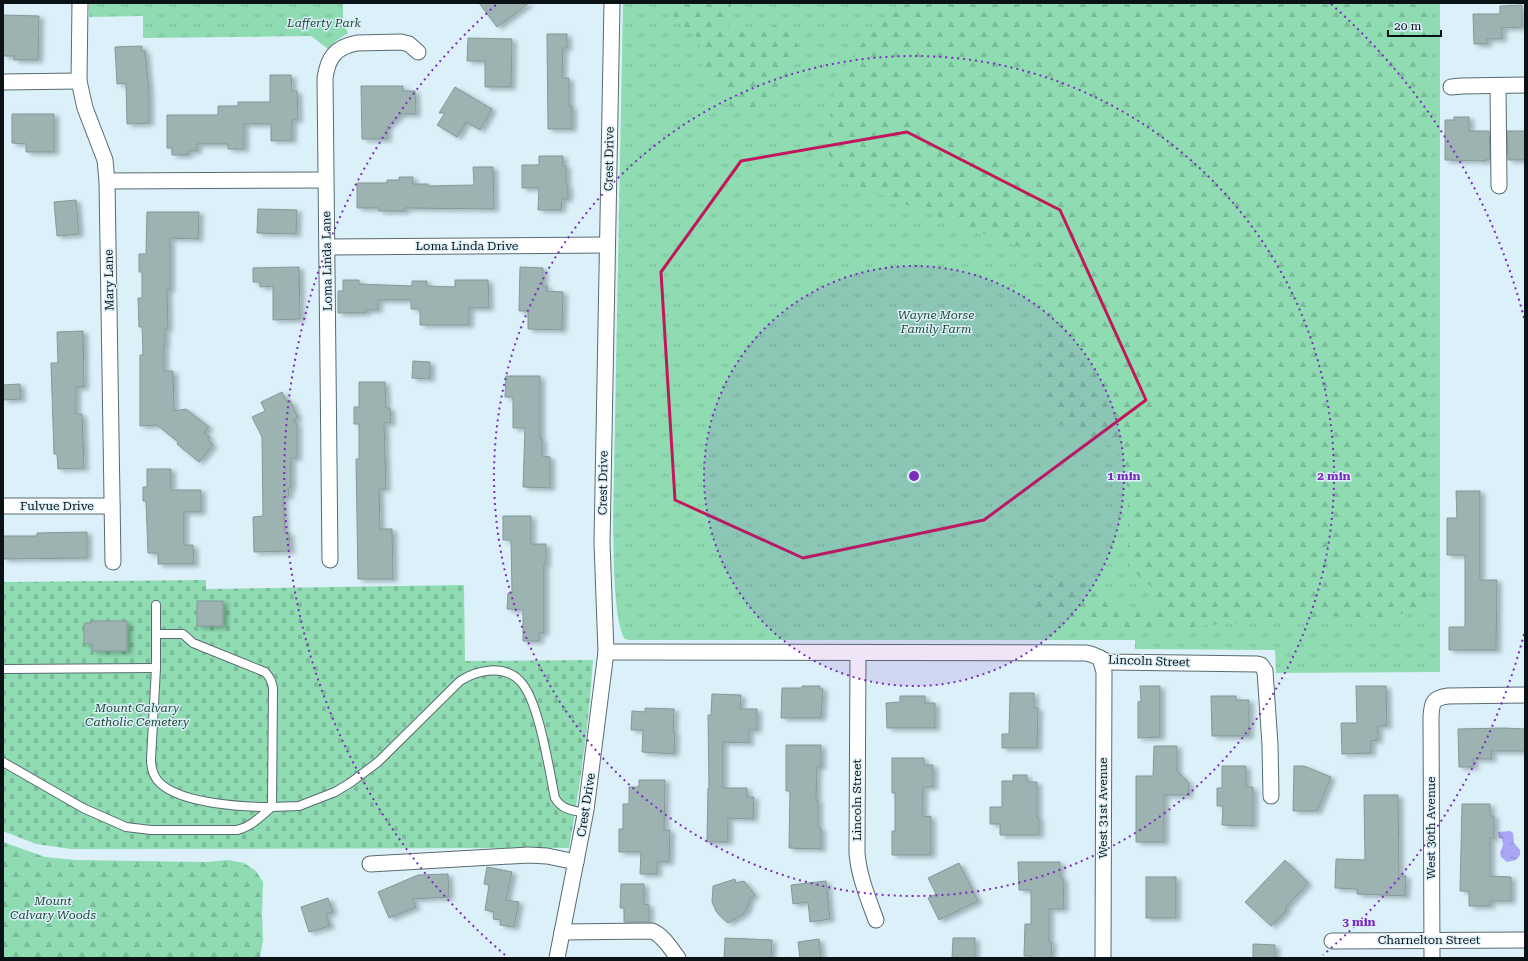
<svg xmlns="http://www.w3.org/2000/svg" width="1528" height="961" viewBox="0 0 1528 961" font-family="'Roboto Serif',serif">
<style>
.grass{fill:url(#grass-tufts)}
.forest{fill:url(#forest-firs)}
.cemetery{fill:url(#cemetery-stones)}
.water{fill:url(#water-ripples)}
.building{fill:#9cb3b1;stroke:#839997;filter:url(#shadow)}
.lines{fill:none;stroke-linecap:round;stroke-linejoin:round}
.service-casing{stroke:#586b72;stroke-width:10}
.minor-casing{stroke:#586b72;stroke-width:17}
.service{stroke:#fff;stroke-width:8}
.minor{stroke:#fff;stroke-width:15}
.marked{fill:none;stroke:#c2185b;stroke-width:3;stroke-linejoin:round}
.ring{fill:none;stroke:#7b2cbf;stroke-width:2;stroke-dasharray:2 4}
.labels{text-anchor:middle;dominant-baseline:central;stroke-width:3;stroke-linejoin:round;paint-order:stroke}
.park-label{font-size:12px;font-style:italic;fill:#214935;stroke:#dbf0f9}
.street-label{font-size:12px;fill:#0b1215;stroke:#dbf0f9}
.centre{fill:#7b2cbf;stroke:#dbf0f9;stroke-width:2}
.ring-label{font-size:12px;text-anchor:middle;font-weight:bold;fill:#7b2cbf;stroke:#dbf0f9;stroke-width:3;stroke-linejoin:round;paint-order:stroke}
</style>
<defs>
<pattern id="grass-tufts" width="24" height="20" patternUnits="userSpaceOnUse"><rect width="24" height="20" fill="#8fdcb3"/><path d="M3 7l-1-3M5 7V3M7 7l1-3M15 17l-1-3M17 17v-4M19 17l1-3" fill="none" stroke="#7abc99"/></pattern>
<pattern id="forest-firs" width="22" height="20" patternUnits="userSpaceOnUse"><rect width="22" height="20" fill="#8fdcb3"/><path d="M5 1l3.5 6h-7zM16 11l3.5 6h-7z" fill="#7abc99"/></pattern>
<pattern id="cemetery-stones" width="16" height="16" patternUnits="userSpaceOnUse"><rect width="16" height="16" fill="#8fdcb3"/><path d="M2 7V4a2 2 0 0 1 4 0v3zM10 15v-3a2 2 0 0 1 4 0v3z" fill="#7abc99"/></pattern>
<pattern id="water-ripples" width="26" height="14" patternUnits="userSpaceOnUse"><rect width="26" height="14" fill="#a9a6f6"/><path d="M2 4q2-2 4 0t4 0M15 11q2-2 4 0t4 0" fill="none" stroke="#908ed2"/></pattern>
<filter id="shadow"><feDropShadow dx="4.5" dy="2.5" stdDeviation="2" flood-color="#0004"/></filter>
</defs>
<rect width="100%" height="100%" fill="#dbf0f9"/>
<g class="grass">
<path d="M89,3H343V21L348,33L336,41L328,49L311,36L143,38V16L89,17Z"/>
<path d="M623,3H1440V672L1276,673L1275,650L1135,649V640H629L625,639C613,621 614,548 613,524Z"/>
</g>
<g class="forest">
<path d="M668,3H732L727,16L729,28C748,38 768,17 788,31C794,36 800,48 799,55C798,63 766,103 758,107C754,109 747,109 743,109C736,109 726,107 723,99C722,96 723,93 721,90C717,83 709,80 705,72C699,61 704,45 694,34C692,32 687,30 684,28C675,21 671,13 668,3Z"/>
<path d="M902,3H1432L1430,555L1429,594L1425,607L1391,617L1371,618L1337,616L1220,624L1175,629H1147L1076,626L1049,622L1035,612L1034,589L1051,575L1075,578L1096,590L1120,608L1132,611H1148L1155,601L1150,586L1128,566V499L1126,478L1119,450L1103,441L1083,439L1057,422L1042,389L1039,360L1041,292L1039,260L1033,252L859,187L836,170L827,150L829,122L840,74L877,23Z"/>
<path d="M3,842L45,857L75,860L207,862L228,860L244,863L256,871L263,882L262,915L263,940L260,957L3,958Z"/>
</g>
<path class="cemetery" d="M206,580V589L464,585L465,661L593,660C589,723 580,786 569,848L71,849L36,844L3,831V582Z"/>
<path class="water" d="M1510,831L1513,833L1514,843L1520,850V855L1516,860L1507,862L1501,857L1500,853L1503,845L1502,839L1499,838L1498,832Z"/>
<g class="building">
<path d="M479,3H529L497,27Z"/>
<path d="M1522,5V27L1502,28V39H1487V44H1474L1473,14H1500V6Z"/>
<path d="M3,15L39,16L38,60H14V56H3Z"/>
<path d="M547,34H567V48H563L562,78H569V106H572V129H548Z"/>
<path d="M468,38L512,39L511,87H485V61H467Z"/>
<path d="M142,46V51H145L149,92V123L127,124L126,83L117,84L115,47Z"/>
<path d="M270,75H291L292,91H297L298,120H292V140L271,141V124H244V149H228V144H197V151H188V155H172V148H167V115H218V106H238V102H270Z"/>
<path d="M361,86H403V91H415L416,114H401L387,127V139H362Z"/>
<path d="M455,87L492,109L480,130L466,122L457,137L437,125L445,113H439Z"/>
<path d="M12,114H54V152H26V144L12,143Z"/>
<path d="M1454,117H1469V131H1489L1490,159H1486V161L1445,160V120H1454Z"/>
<path d="M1507,131H1525V160H1508Z"/>
<path d="M539,156H563V166H566V185H568V199H562L561,210H538L539,188H522V165H539Z"/>
<path d="M473,167H493L494,209L405,208V211H379V208H357V183H387V180H399V177H413V184H428V186L474,185Z"/>
<path d="M76,200L79,234L57,236L54,202Z"/>
<path d="M258,209L297,210L296,234L257,233Z"/>
<path d="M147,212H199L198,239L170,238V290H167L168,328L165,329V345H164V371H173L174,411L186,409L209,427L204,433L210,437L208,440L213,445L199,462L177,444L178,442L157,425L140,426V355H143L142,327H139L138,298H142V272H139V254H146Z"/>
<path d="M299,267L300,319L273,320V286L260,287V282H253V268Z"/>
<path d="M520,267L543,268V286H547V291L563,292L562,330L528,329V311H519Z"/>
<path d="M343,280H359V284L412,286V281H427V286L455,287V280H488L489,308H469V325H420V309H411V300H378V310H366V313H338V291H343Z"/>
<path d="M83,331L84,387H76V414H82L84,468L58,469L57,454H54L51,363H58L57,332Z"/>
<path d="M413,361L430,362V379L412,378Z"/>
<path d="M506,376H540V439H542V456L550,457V488L523,487L525,428H513V397H505Z"/>
<path d="M359,382H385L386,408H390L391,423H384L386,489H379L380,529H392L393,579H358L356,459H359V424H354V407H359Z"/>
<path d="M20,384L21,399L3,400V385Z"/>
<path d="M282,392L287,402L290,400L298,418L294,420L297,425V458H291V488H288L289,496L283,497L285,533H289L290,551L254,552L253,517L263,516L262,437L252,417L265,411L261,402Z"/>
<path d="M147,469H171V490H201V512H184V545H193L194,564H158V553H148L146,501H143V487H147Z"/>
<path d="M1456,491H1480V580H1497L1496,650H1449V627H1465V555H1447V518H1457Z"/>
<path d="M503,516H531V544H546V564H544V633H539V641H523V610L507,609L508,593H512L511,540H503Z"/>
<path d="M87,532V558L3,559V536H37V533Z"/>
<rect x="197" y="601" width="26" height="25"/>
<path d="M91,621H127V651H92V644H84V623H91Z"/>
<path d="M802,686H820V689H823L821,718H781L782,688H802Z"/>
<path d="M1140,686H1160V737L1138,738V702L1141,701Z"/>
<path d="M1356,686H1386L1387,726H1378V740L1371,741V753L1342,754L1341,723H1357Z"/>
<path d="M1010,693H1034V708H1038L1037,748H1002V734H1009Z"/>
<path d="M712,694L741,695L740,709H757V730H749V743L723,742V788H747V797H754L753,819L728,818V842H707L708,788H709L708,715H711Z"/>
<path d="M900,696H925V703H935V728H887L886,703L900,702Z"/>
<path d="M1211,696H1236V700H1249V736H1212Z"/>
<path d="M645,708L674,709L673,733H675L674,754L642,752L643,730H631L632,711L645,712Z"/>
<path d="M1503,728L1525,729V751H1491L1492,759H1473L1474,767H1459L1458,729Z"/>
<path d="M786,745H821V767H817L816,800H818V828H821V849L789,848L790,791H786Z"/>
<path d="M1154,746H1177V771L1189,783L1188,795H1164V842H1136V776H1153Z"/>
<path d="M892,758H924V765H933V787H923V817L931,816V855H892V831H895V793H892Z"/>
<path d="M1222,766H1246V787H1253V826L1222,825L1223,806H1217V788H1222Z"/>
<path d="M1294,766H1304L1331,777L1317,811H1293Z"/>
<path d="M1013,775H1027V782H1037V818H1039V835H1000V824H990V807H1002V781H1013Z"/>
<path d="M639,780H665L664,830H670L669,862H657V874H640L641,852H619V829H623V804H629V787H639Z"/>
<path d="M1364,795H1398L1399,876H1406L1405,896L1357,894V889L1335,888L1336,859L1365,860Z"/>
<path d="M1462,804H1490V816H1494V838H1490V876L1511,877V901H1490V906H1469V891H1460Z"/>
<path d="M1285,860L1308,883L1285,908L1287,910L1271,926L1245,902Z"/>
<path d="M1018,862H1060V878H1063L1064,909H1049V942H1052L1051,958H1031V956H1024L1025,924H1031V890H1019Z"/>
<path d="M959,863L978,901L939,920L928,898L936,894L928,878Z"/>
<path d="M487,867L512,872L506,900L519,902L514,927L500,925L501,920L493,919L494,912L485,910L489,885L484,884Z"/>
<path d="M448,874L449,897L412,899L416,907L389,918L378,892L418,875Z"/>
<rect x="1146" y="877" width="30" height="41"/>
<path d="M735,879L736,883L744,881L755,895L750,898L747,909L743,914L728,923L719,915L716,911L712,902L713,886Z"/>
<path d="M826,881L830,919L810,922L808,902L793,904L791,885Z"/>
<path d="M621,884H644V904L649,905V922H624V908H620Z"/>
<path d="M328,898L333,912L326,914L330,926L309,932L301,907Z"/>
<path d="M725,938L772,940L771,958H724Z"/>
<path d="M953,938H975V958H952Z"/>
<path d="M819,939L821,958H800L798,942Z"/>
<path d="M1253,944L1275,945V958H1253Z"/>
</g>
<g class="lines">
<g class="service-casing">
<g id="service">
<path d="M156,605V668L151,759C151,769 154,778 161,784C184,804 243,807 272,807"/>
<path d="M156,634H183L193,643L265,672C270,677 272,681 273,688L272,807L299,806L335,792L350,783L378,762L460,681C477,670 504,664 520,681C539,700 549,770 555,798C563,811 573,810 586,813"/>
<path d="M3,669L156,668"/>
<path d="M3,762L83,808L126,827L151,830H237C251,827 261,816 272,807"/>
</g>
</g>
<g class="minor-casing">
<g id="minor">
<path d="M80,3L79,81L85,108L105,160L107,181L113,562"/>
<path d="M3,82L79,81"/>
<path d="M1498,86L1499,186"/>
<path d="M1451,87L1462,86L1525,85"/>
<path d="M107,181L325,180"/>
<path d="M328,247L607,245"/>
<path d="M3,506H112"/>
<path d="M330,560L325,78C328,57 336,47 357,43L401,42L409,44L418,52"/>
<path d="M606,652L1086,653C1095,654 1101,660 1109,662L1257,664L1261,665L1265,671L1270,745L1271,796"/>
<path d="M858,653L857,853C859,877 868,898 876,920"/>
<path d="M1100,658L1104,672L1103,958"/>
<path d="M370,864L528,855L547,856L576,862"/>
<path d="M562,932L652,931C663,935 671,949 678,958"/>
<path d="M1332,941L1525,940"/>
<path d="M557,958L586,810L606,652L602,543L612,3"/>
<path d="M1432,958L1431,716C1432,702 1433,698 1448,696L1525,695"/>
</g>
</g>
<use href="#service" class="service"/>
<use href="#minor" class="minor"/>
</g>
<path class="marked" d="M907,132L1060,210L1146,400L984,520L803,558L675,500L661,272L741,161Z"/>
<circle cx="914" cy="476" r="210" fill="#7b2cbf" fill-opacity=".12"/>
<g class="ring">
<circle cx="914" cy="476" r="210"/>
<circle cx="914" cy="476" r="420"/>
<path d="M1524 634A630 630 0 0 1 1323 955M505 955A630 630 0 0 1 497 4M1331 4A630 630 0 0 1 1524 318"/>
</g>
<g class="labels">
<g class="park-label">
<text x="324" y="23">Lafferty Park</text>
<text x="936" y="315">Wayne Morse<tspan x="936" dy="14">Family Farm</tspan></text>
<text x="137" y="708">Mount Calvary<tspan x="137" dy="14">Catholic Cemetery</tspan></text>
<text x="53" y="901">Mount<tspan x="53" dy="14">Calvary Woods</tspan></text>
</g>
<g class="street-label">
<text transform="translate(609 159) rotate(-89)">Crest Drive</text>
<text x="467" y="246">Loma Linda Drive</text>
<text transform="translate(327 261) rotate(-91)">Loma Linda Lane</text>
<text transform="translate(109 280) rotate(-91)">Mary Lane</text>
<text transform="translate(603 483) rotate(-89)">Crest Drive</text>
<text x="57" y="506">Fulvue Drive</text>
<text transform="translate(1149 661) rotate(2)">Lincoln Street</text>
<text transform="translate(857 800) rotate(-90)">Lincoln Street</text>
<text transform="translate(586 805) rotate(-81)">Crest Drive</text>
<text transform="translate(1103 808) rotate(-90)">West 31st Avenue</text>
<text transform="translate(1431 828) rotate(-90)">West 30th Avenue</text>
<text x="1429" y="940">Charnelton Street</text>
</g>
</g>
<circle cx="914" cy="476" r="6" class="centre"/>
<g class="ring-label">
<text x="1124" y="480">1 min</text>
<text x="1334" y="480">2 min</text>
<text x="1359" y="926">3 min</text>
</g>
<rect width="1528" height="961" fill="none" stroke="#0b1215" stroke-width="8"/>
<path d="M1388 30v6h53v-6" fill="none" stroke="#0b1215" stroke-width="2"/>
<text x="1394" y="30" font-size="12" fill="#0b1215" stroke="#dbf0f9" stroke-width="3" paint-order="stroke">20 m</text>
</svg>
